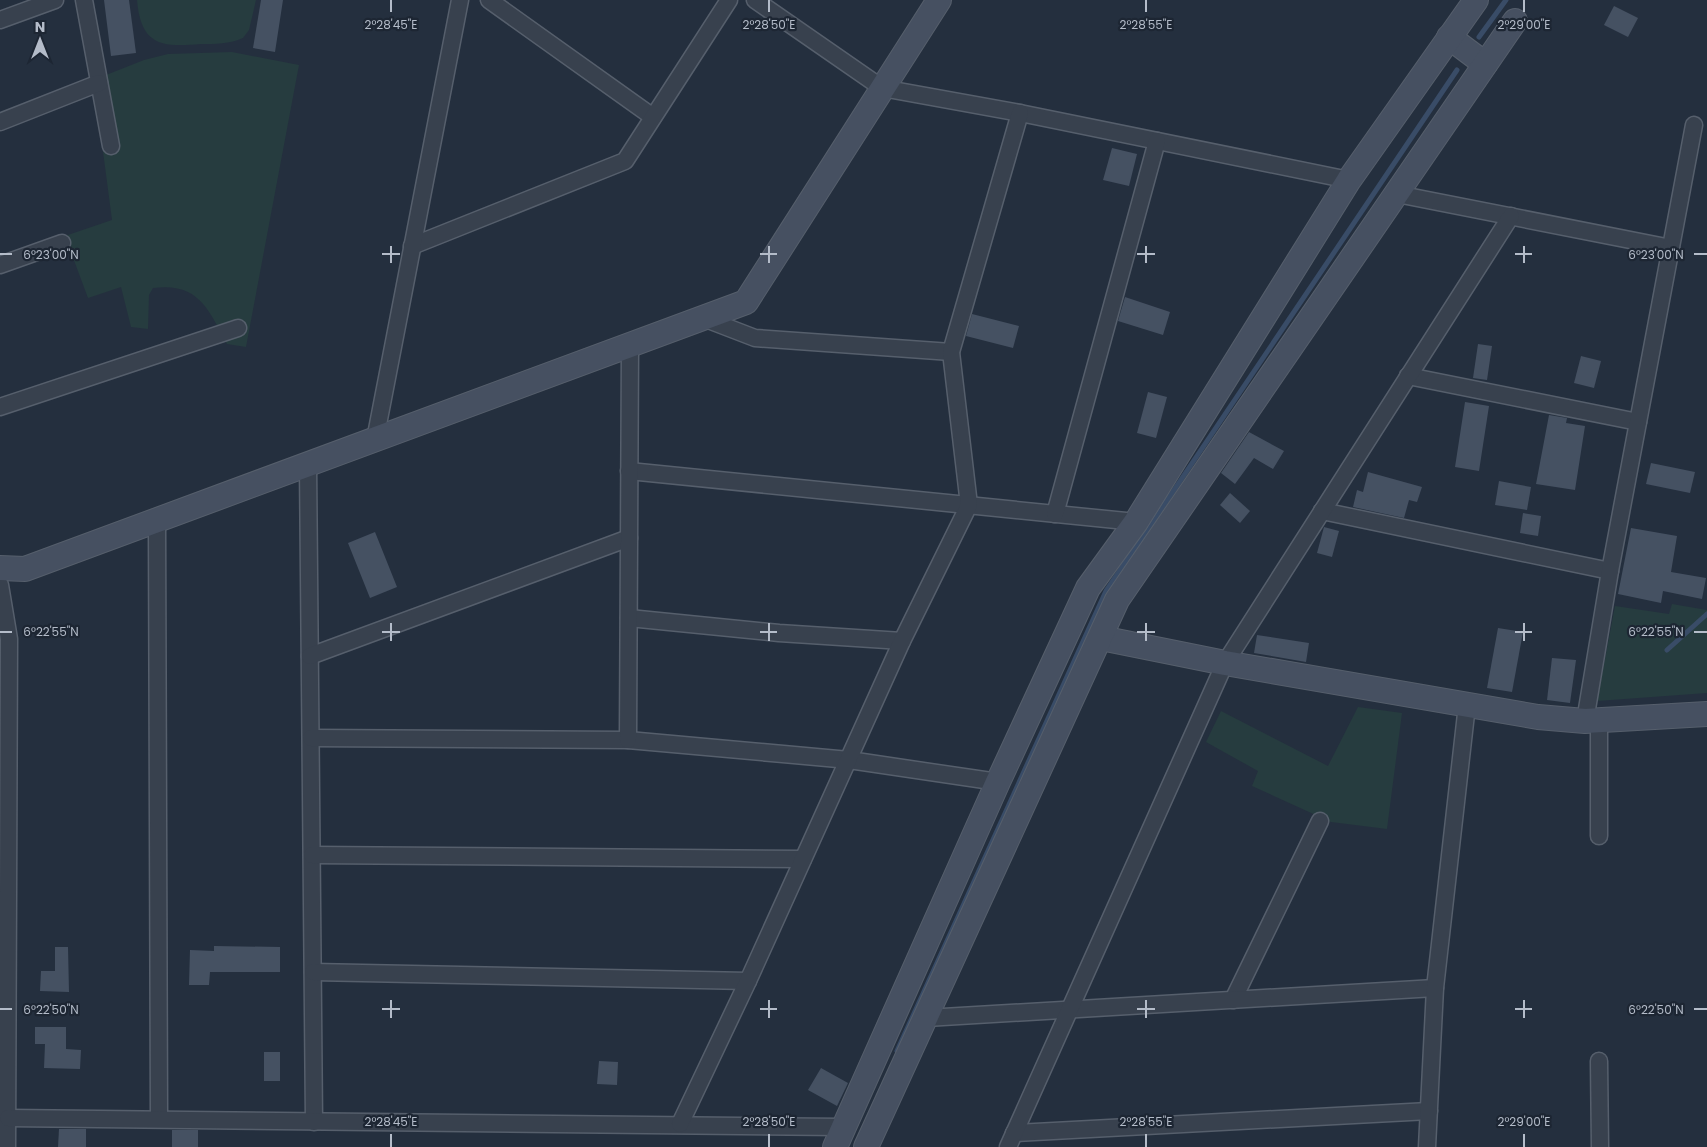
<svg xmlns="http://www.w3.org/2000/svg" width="1707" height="1147" viewBox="0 0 1707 1147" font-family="Poppins,sans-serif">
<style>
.green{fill:#263c3f}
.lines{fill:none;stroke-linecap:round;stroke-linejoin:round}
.stream{stroke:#394c67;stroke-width:5}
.building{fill:#455162}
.street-casing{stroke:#565f6c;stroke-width:19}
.secondary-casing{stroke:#565f6c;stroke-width:26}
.street{stroke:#38414e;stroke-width:16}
.secondary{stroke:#465061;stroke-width:24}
.ticks{fill:none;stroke:#b4bcc9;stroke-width:2}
.ticks-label{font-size:12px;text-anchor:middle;fill:#b4bcc9;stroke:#1d2633;stroke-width:4.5;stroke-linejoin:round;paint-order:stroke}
</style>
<rect width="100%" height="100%" fill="#242f3e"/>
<g class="green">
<path d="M137,0H256L249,30L243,38C230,44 215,44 201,44C163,47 141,47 137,0Z"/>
<path d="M232,52L299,65L246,347L227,344C208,309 199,282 153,288L149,295L148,329L131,327L121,287L88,298L65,236L112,220L102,144L106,75L144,60L168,54Z"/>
<path d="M1672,604L1707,610V693L1597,701L1615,606L1669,614Z"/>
<path d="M1358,707L1402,713L1387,829L1331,822L1252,786L1258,771L1206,742L1221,711L1328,766Z"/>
</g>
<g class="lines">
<g class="stream">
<path d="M1479,37L1506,0"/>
<path d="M1667,650L1707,614"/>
<path d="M897,1051L1106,591L1457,70"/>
</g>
</g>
<g class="building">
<path d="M104,0H129L136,53L111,56Z"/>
<path d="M261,0H283L275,52L253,48Z"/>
<path d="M1614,6L1638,18L1628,37L1604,25Z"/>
<path d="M1112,148L1137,154L1129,186L1103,180Z"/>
<path d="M1125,297L1170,312L1163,335L1118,321Z"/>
<path d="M972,314L1019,326L1013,348L966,336Z"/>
<path d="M1478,344L1492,346L1487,380L1473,378Z"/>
<path d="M1581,356L1601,361L1594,388L1574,383Z"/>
<path d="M1148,392L1167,397L1156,438L1137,433Z"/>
<path d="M1465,402L1489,406L1479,471L1455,467Z"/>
<path d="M1549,415L1567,418L1566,423L1585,426L1575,490L1536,484Z"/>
<path d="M1249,432L1284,451L1273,469L1254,458L1235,484L1221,473Z"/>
<path d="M1651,463L1695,472L1690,493L1646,484Z"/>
<path d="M1368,472L1422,487L1417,502L1409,500L1404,518L1353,507L1357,490L1363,492Z"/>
<path d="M1499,481L1531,487L1527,510L1495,505Z"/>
<path d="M1230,493L1250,511L1240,523L1220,505Z"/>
<path d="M1523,513L1541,516L1538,536L1520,533Z"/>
<path d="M1324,527L1339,531L1332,557L1317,553Z"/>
<path d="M1631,528L1677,536L1671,572L1706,578L1702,599L1663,591L1661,603L1618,594Z"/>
<path d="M375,532L397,587L370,598L348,543Z"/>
<path d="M1498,628L1523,632L1512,692L1487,688Z"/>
<path d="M1257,635L1309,643L1306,662L1254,653Z"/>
<path d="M1552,658L1576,660L1570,703L1547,700Z"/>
<path d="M214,946L280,947V972H210L209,985H189L190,950L214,951Z"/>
<path d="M55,947H68L69,992L40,991L41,971H55Z"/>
<path d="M35,1027H66V1049L81,1050L80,1069L44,1068L45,1044H35Z"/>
<rect x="264" y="1052" width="16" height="29"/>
<path d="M599,1061L618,1062L617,1085L597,1084Z"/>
<path d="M821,1068L848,1083L837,1106L808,1090Z"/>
<path d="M59,1129H86V1147H58Z"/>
<rect x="172" y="1130" width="26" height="17"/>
</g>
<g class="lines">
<g class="street-casing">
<g id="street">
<path d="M84,0L111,146"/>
<path d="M489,0L653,117"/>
<path d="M755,0L882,88L1020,113L1349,180"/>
<path d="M0,20L55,0"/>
<path d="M0,122L99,83"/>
<path d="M1397,194L1671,248"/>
<path d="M412,246L625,161L729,0"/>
<path d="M0,265L62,243"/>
<path d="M703,318L755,338L951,352"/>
<path d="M1408,376L1638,422"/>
<path d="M0,407L238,328"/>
<path d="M375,440L460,0"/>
<path d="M308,464L314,1122"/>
<path d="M629,471L1136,522"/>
<path d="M1322,511L1610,571"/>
<path d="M1055,514L1157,141"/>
<path d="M157,521L159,1119"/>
<path d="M0,585L9,639L7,1147"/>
<path d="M629,618L779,633L902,641"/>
<path d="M310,656L629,538"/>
<path d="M1599,720V836"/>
<path d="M1585,721L1610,571L1694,125"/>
<path d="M311,738L628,740L849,760L998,782"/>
<path d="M628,740L630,346"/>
<path d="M312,855L803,859"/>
<path d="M313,972L748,981"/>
<path d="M1233,1000L1320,821"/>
<path d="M926,1018L1435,988"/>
<path d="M1599,1061L1600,1147"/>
<path d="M8,1118L843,1127"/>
<path d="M680,1124L748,981L902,641L969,505L951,352L1020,113"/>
<path d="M1014,1133L1429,1111"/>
<path d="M1008,1147L1225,663L1511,216"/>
<path d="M1427,1147L1435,988L1467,705"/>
</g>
</g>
<g class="secondary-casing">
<g id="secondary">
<path d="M1449,37L1485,64"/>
<path d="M0,568L25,569L746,302L939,0"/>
<path d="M1101,638L1225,663L1538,717L1585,721L1707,714"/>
<path d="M835,1147L998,782L1088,588L1136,522L1349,180L1476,0"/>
<path d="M866,1147L1117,600L1515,21"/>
</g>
</g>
<use href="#street" class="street"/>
<use href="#secondary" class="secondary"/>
</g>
<path class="ticks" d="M391,0V12M769,0V12M1146,0V12M1524,0V12M391,246V263M769,246V263M1146,246V263M1524,246V263M0,254H12M382,254H400M760,254H777M1137,254H1155M1515,254H1532M1694,254H1707M391,623V641M769,623V641M1146,623V641M1524,623V641M0,632H12M382,632H400M760,632H777M1137,632H1155M1515,632H1532M1694,632H1707M391,1000V1018M769,1000V1018M1146,1000V1018M1524,1000V1018M0,1009H12M382,1009H400M760,1009H777M1137,1009H1155M1515,1009H1532M1694,1009H1707M391,1134V1147M769,1134V1147M1146,1134V1147M1524,1134V1147"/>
<g class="ticks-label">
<text x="391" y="29">2°28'45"E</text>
<text x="769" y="29">2°28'50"E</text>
<text x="1146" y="29">2°28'55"E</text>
<text x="1524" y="29">2°29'00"E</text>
<text x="51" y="259">6°23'00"N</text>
<text x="1656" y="259">6°23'00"N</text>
<text x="51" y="636">6°22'55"N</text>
<text x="1656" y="636">6°22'55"N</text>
<text x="51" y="1014">6°22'50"N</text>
<text x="1656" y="1014">6°22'50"N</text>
<text x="391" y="1126">2°28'45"E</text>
<text x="769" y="1126">2°28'50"E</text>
<text x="1146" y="1126">2°28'55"E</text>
<text x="1524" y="1126">2°29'00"E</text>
</g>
<g transform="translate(40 40)" stroke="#1d2633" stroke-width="4" paint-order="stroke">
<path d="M0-4L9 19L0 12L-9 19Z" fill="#b4bcc9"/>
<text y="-8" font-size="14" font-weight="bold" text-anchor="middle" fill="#b4bcc9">N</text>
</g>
</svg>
